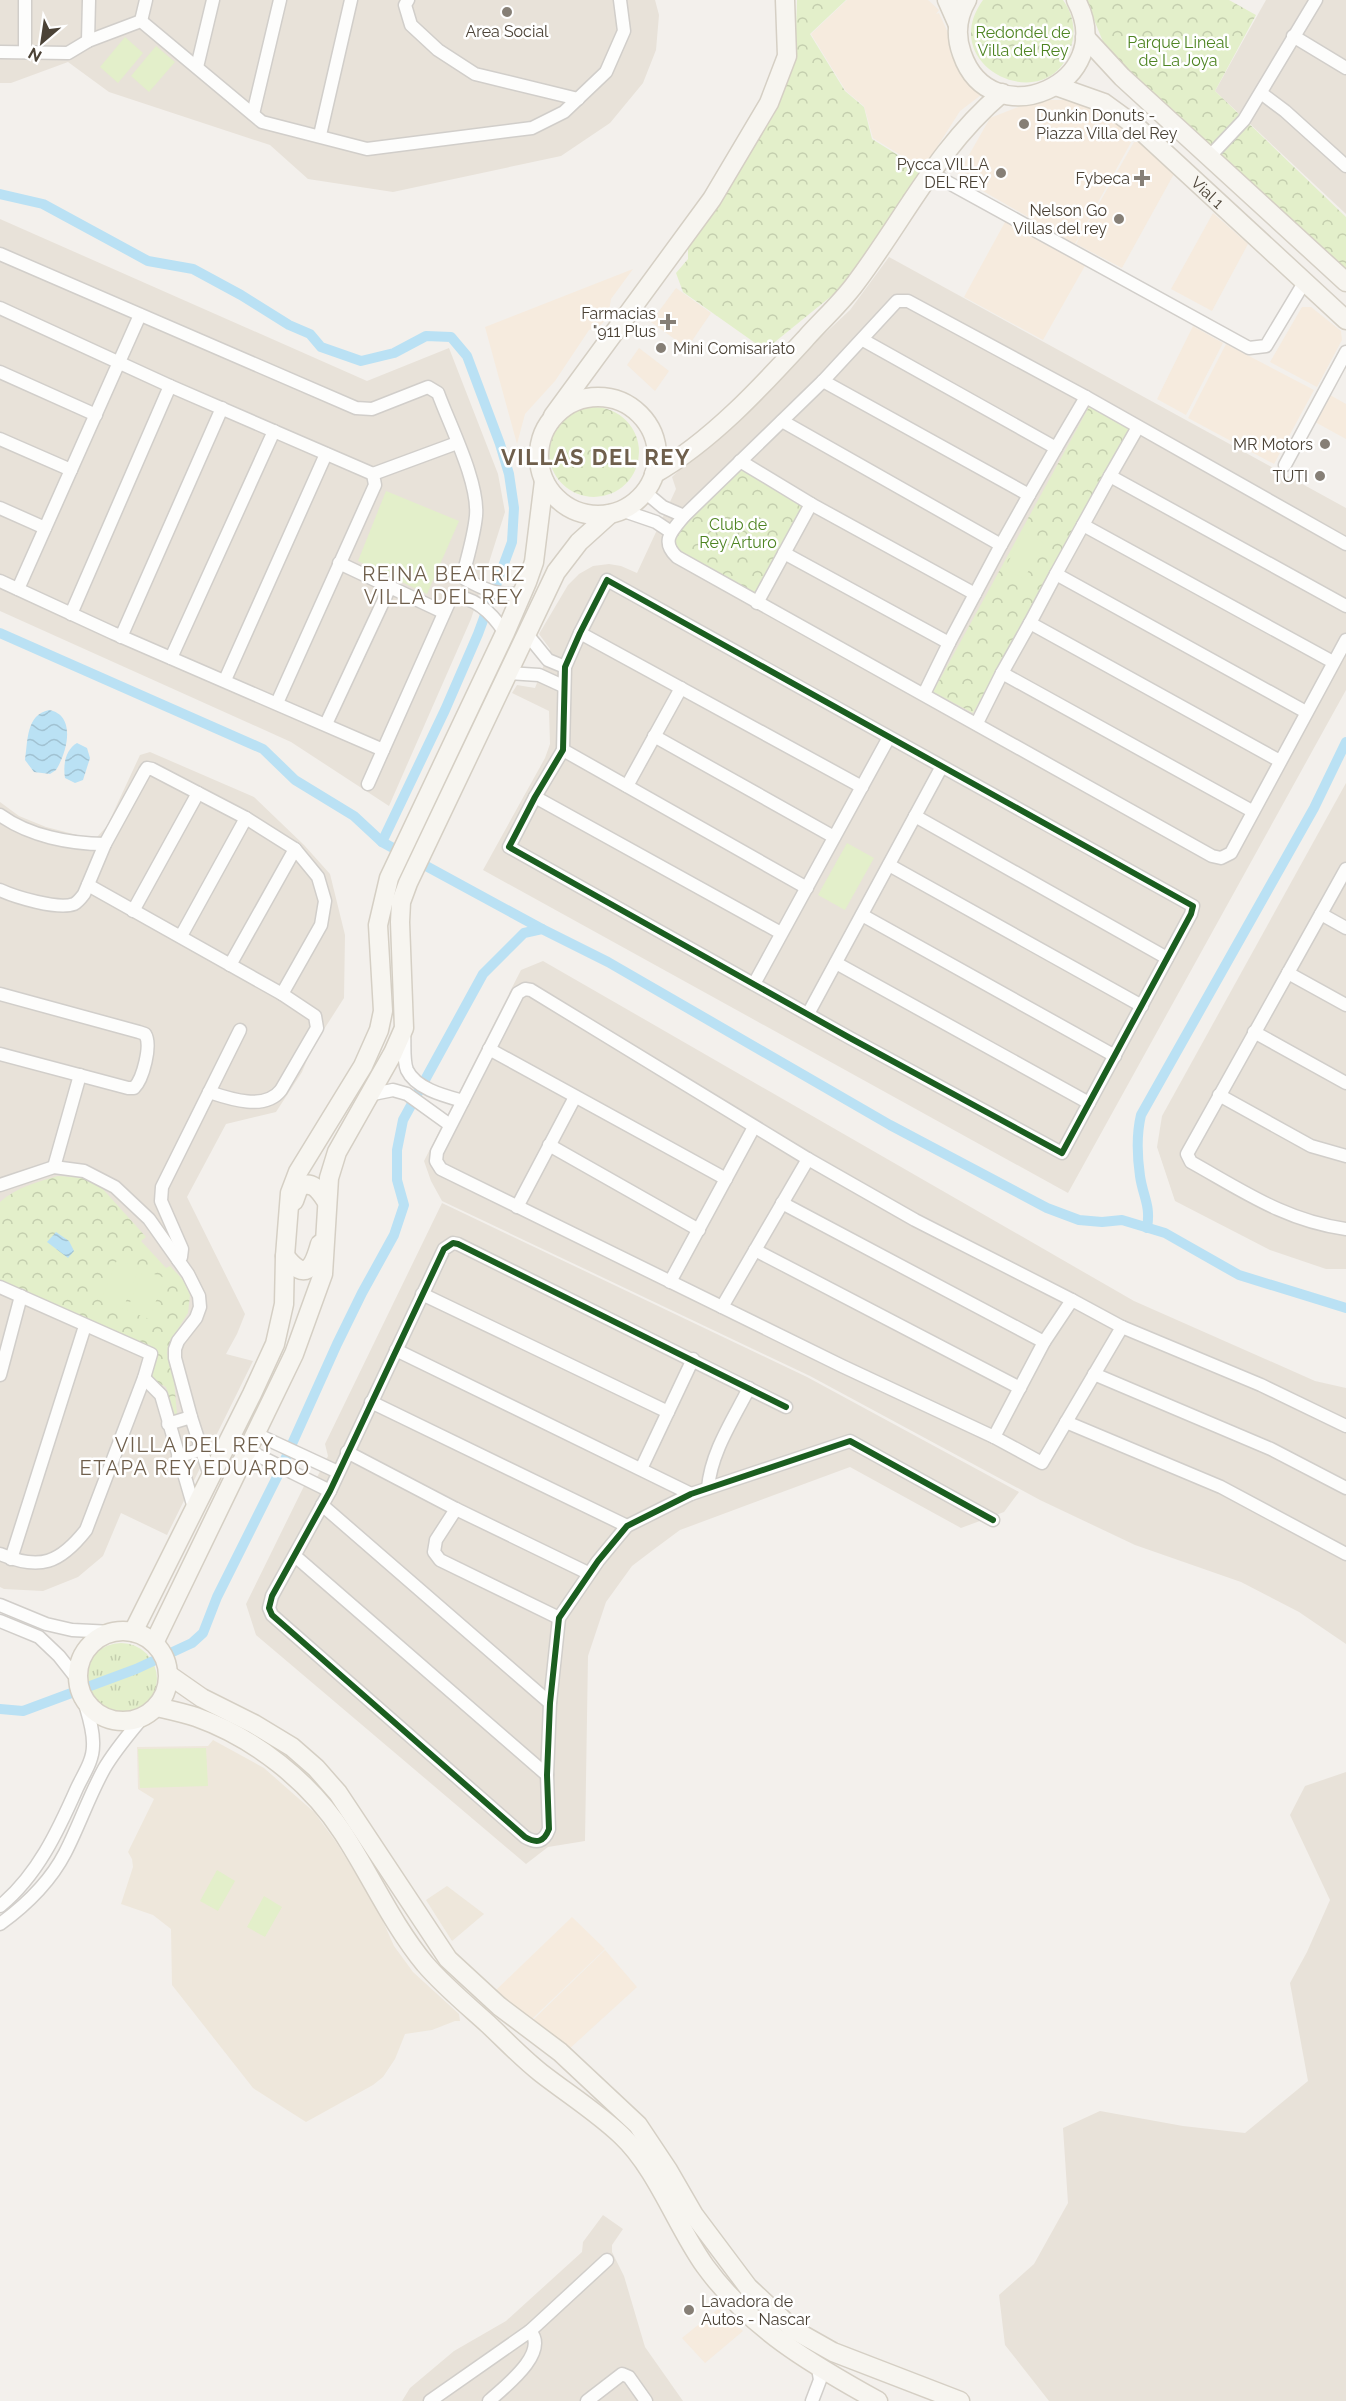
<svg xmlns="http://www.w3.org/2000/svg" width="1346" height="2401" viewBox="0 0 1346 2401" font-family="Raleway,sans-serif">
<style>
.residential{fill:#e8e2d9}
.commercial{fill:#f6ebde}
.education{fill:#eee7db}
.grass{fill:url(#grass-tufts)}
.park{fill:url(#park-crowns)}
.pitch{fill:#e3efca}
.water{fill:url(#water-waves)}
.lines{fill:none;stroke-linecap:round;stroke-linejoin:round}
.canal{stroke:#bae1f4;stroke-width:10}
.street-casing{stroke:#d1ceca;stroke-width:15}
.secondary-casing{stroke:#d5cfc4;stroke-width:21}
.street{stroke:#fdfdfc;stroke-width:12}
.secondary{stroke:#f7f5f0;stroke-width:18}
.cycleway-casing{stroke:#fff;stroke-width:10}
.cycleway{stroke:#1b5e20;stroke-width:6}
.poi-dot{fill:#867f76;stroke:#fff;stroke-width:2}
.labels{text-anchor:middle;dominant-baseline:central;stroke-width:5;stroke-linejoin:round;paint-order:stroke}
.poi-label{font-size:16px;fill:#4b4236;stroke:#fff;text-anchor:end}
.park-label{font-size:16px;fill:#4e8422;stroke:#fff}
.street-label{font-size:16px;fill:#4b4236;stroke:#fff}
.quarter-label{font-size:20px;letter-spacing:1.5px;fill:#6f5f4c;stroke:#fff}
.district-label{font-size:22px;font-weight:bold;letter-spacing:1.5px;fill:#6f5f4c;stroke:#fff}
</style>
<defs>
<pattern id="grass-tufts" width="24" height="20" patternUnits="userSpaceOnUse" patternTransform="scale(1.5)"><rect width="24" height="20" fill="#e3efca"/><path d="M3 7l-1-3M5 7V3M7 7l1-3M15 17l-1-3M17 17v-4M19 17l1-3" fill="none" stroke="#c4ceae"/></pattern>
<pattern id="park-crowns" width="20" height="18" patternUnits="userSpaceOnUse" patternTransform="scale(1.5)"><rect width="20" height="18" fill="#e3efca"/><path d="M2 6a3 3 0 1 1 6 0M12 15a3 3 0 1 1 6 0" fill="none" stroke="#c4ceae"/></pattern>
<pattern id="water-waves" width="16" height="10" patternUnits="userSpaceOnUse" patternTransform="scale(1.5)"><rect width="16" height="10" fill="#bae1f4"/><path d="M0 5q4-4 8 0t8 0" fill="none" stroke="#a1c2d2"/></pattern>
</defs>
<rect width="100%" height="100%" fill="#f3f0ec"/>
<g class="residential">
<path d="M0,0H655L659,15L656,50L643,83L610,123L561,156L393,192L308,179L270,145L109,92L68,62L11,83H0Z"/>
<path d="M1266,0H1346V214L1215,91Z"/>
<path d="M0,219L367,381L449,348L498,474L505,512L471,619L389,806L291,742L0,611Z"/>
<path d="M889,257L1346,508V690L1068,1193L483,870L545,758L550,744L549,711L512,693L517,685L535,688L550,649L539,634L568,585L579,574L593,566L609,564L621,566L637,573L676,489L672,477L850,310Z"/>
<path d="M150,752L254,797L304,845L330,874L345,935L344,998L312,1048L302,1072L276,1112L226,1124L187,1197L245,1314L237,1334L226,1354L253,1361L167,1535L121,1513L103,1556L78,1577L43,1591L4,1589L0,1587V802L19,816L46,827L85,837H97L107,826L140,755Z"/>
<path d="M1346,783V1269H1326L1270,1250L1175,1201L1157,1147L1162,1116Z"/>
<path d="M543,961L1134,1301L1315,1381L1346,1388V1644L1299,1612L1241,1582L1135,1545L1040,1500L810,1376L442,1201L431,1181L424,1161L521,970Z"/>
<path d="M442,1203L807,1377L1019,1492L1004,1512L961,1528L850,1467L680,1530L653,1550L632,1566L606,1602L588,1656L585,1841L548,1847L526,1864L256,1635L246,1604L305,1484L312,1487L328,1456L325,1444Z"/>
<path d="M1346,1772V2401H1049L1005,2345L999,2295L1034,2264L1068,2203L1063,2128L1100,2111L1183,2126L1245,2133L1308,2081L1290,1983L1307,1952L1330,1900L1290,1815L1305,1786Z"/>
<path d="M603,2215L623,2229L612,2245V2252L624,2276L645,2347L683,2401H402L410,2388L454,2351L506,2321L582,2252L583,2242Z"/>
</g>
<g class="commercial">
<path d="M847,0H928L939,10L936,14L939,13L948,33L951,55L970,80L980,88L981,95L960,111L923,169L873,138L864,106L846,91L811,34Z"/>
<path d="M1050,100H1066L1087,105L1109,117L1134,137L1075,244L957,176L990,118L1026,104Z"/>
<path d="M1134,142H1141L1175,172L1122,268L1076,244Z"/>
<path d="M1213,213L1248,244L1212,311L1171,289Z"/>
<path d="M1005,222H1012L1086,264L1043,340L964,297Z"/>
<path d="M633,269L611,299L608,317L599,327L589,330L555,381L525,414L517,444L485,327Z"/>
<path d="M676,288L711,313L687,348L651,322Z"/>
<path d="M1302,307H1311L1341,331L1342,340L1317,387L1270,362Z"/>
<path d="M1193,326L1223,343L1186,415L1157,399Z"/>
<path d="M1226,344L1314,390L1274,464L1188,418Z"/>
<path d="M639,348L669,371L655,391L627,365Z"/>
<path d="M1330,395L1346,404V439L1315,422Z"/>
<path d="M572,1917L605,1949L531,2020L495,1991Z"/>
<path d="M605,1950L637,1987L568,2050L532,2021Z"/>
<path d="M718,2309L743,2331L705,2363L682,2338Z"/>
</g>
<g class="education">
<path d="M213,1740L264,1768L314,1812L336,1842L377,1908L394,1946L413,1972L459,2014L460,2021H455L432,2030L405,2034L395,2059L383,2077L373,2085L306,2122L253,2088L172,1985L171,1929L153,1915L121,1904L133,1867L132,1859L128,1852L154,1799L138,1789L137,1747L208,1746Z"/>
<path d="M447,1886L484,1914L452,1941L426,1900Z"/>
</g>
<circle class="grass" cx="121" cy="1679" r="36"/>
<g class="park">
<path d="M797,0H846L810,34L845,91L864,107L872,139L922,170L845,285L765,350L683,292L676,273L688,259V247L774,115L785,87L792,58L796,31Z"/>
<path d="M983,0H1063C1072,12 1076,28 1072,43C1054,122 933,69 983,0Z"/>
<path d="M1086,0H1229L1256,15L1215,91L1346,217V283L1108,54Z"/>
<path d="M1089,407L1129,429L973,713L933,692Z"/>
<circle cx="594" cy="452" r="45"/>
<path d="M740,461L811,504L757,603L677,557L671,532Z"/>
<path d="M58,1176L85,1178L101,1187L146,1237L141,1241L166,1268L170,1266L184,1281L190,1295L188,1313L171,1340L167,1353L173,1370L177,1414L175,1415L166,1387L151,1379L157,1356L0,1287V1202C17,1187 37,1182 58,1176Z"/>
</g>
<g class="pitch">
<path d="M125,37L143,53L118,83L100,67Z"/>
<path d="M156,46L175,62L149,92L131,76Z"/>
<path d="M386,491L459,521L427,594L358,561Z"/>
<path d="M1024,532L1044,543L1024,579L1005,568Z"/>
<path d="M847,843L874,858L845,910L818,895Z"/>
<path d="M117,1260L139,1268L123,1309L101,1300Z"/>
<path d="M143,1270L165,1278L149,1319L127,1310Z"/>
<path d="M206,1748L208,1786L140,1788L138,1749Z"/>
<path d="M217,1870L235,1881L218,1911L200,1901Z"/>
<path d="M264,1896L282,1907L265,1937L247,1927Z"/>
</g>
<g class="water">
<path d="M49,710C77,715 67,753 56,770L50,774L34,772L25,760C28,740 26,715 49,710Z"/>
<path d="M77,743L87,748L90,758L83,780L75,783L65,778C63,765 65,750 77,743Z"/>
<path d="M56,1232L69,1241L74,1251L68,1258L47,1242Z"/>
</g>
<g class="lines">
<g class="canal">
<path d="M0,194L43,204L148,261L193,269L241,295L289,325L310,334L321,347L361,361L394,353L426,336L451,337L467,356L500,444L509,474L514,508L512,542L478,634L445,710L382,842"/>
<path d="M0,633L263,749L295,780L354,816L382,842L542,929"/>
<path d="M1147,1228C1151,1205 1143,1197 1140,1176C1137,1155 1136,1136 1141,1115L1314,808L1346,742"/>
<path d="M0,1709L23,1711L136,1669L192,1643L203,1633L217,1597L278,1475L337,1344L362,1293L394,1235L404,1205L397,1180V1150L403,1120L483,974L524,933L542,929L608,962L890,1125L1047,1208L1079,1220L1102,1222L1122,1220L1165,1233L1239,1275L1346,1308"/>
</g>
<g class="street-casing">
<g id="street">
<path d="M25,0V51"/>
<path d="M408,0L405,5L411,25L438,50L475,74L578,99"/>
<path d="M141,21L146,0"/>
<path d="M1293,36L1346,68"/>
<path d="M88,41L89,0"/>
<path d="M0,52L68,53L88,41L141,21L262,122L367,149L532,128L564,112L606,72L624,31L620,0"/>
<path d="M197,67L213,0"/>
<path d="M1261,93L1285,111L1346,166"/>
<path d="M253,114L280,0"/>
<path d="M320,135L351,0"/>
<path d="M1210,156L1244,120L1316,0"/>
<path d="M929,172L1249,348L1266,346L1305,281"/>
<path d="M0,254L356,408L372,409L428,387L438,393C450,426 479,482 476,516C474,536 468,555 463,575L465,579C483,589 502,598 523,592"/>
<path d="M0,308L170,386L373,474"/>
<path d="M863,340L1056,448L1029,495"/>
<path d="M0,372L96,415"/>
<path d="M823,381L1029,495L1001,545"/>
<path d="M782,421L1001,545L975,594"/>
<path d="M1138,427L1110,476L1346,606"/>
<path d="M0,439L71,470"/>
<path d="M1056,448L1086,397"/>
<path d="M740,461L811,504L757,603"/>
<path d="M1285,465L1346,352"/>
<path d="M1110,476L1083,525L1333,662"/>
<path d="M645,492L663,507L684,516"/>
<path d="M811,504L975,594L949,643"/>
<path d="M0,508L45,528"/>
<path d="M621,510L656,522L671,532"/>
<path d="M1083,525L1056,574L1306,712"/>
<path d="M1346,544L1086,397L908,301H897L823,381L684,516C672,531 660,541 677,557L1212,856L1221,858L1231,853L1346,640"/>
<path d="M784,553L949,643L924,694"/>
<path d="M339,563L443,612"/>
<path d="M1056,574L1030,623L1280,761"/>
<path d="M607,580L1193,906L1191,914L1062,1153L850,1038L509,847L535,797L563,750L565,667L580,633Z"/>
<path d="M0,581L113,633L383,750"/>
<path d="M18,589L140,315"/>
<path d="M71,614L170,386"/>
<path d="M1030,623L1002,673L1252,811"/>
<path d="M526,633L548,660L565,667"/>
<path d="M580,633L862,787"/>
<path d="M121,637L222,408"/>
<path d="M171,658L274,431"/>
<path d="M508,673L539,675L563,686"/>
<path d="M225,680L326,454"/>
<path d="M277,703L375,485L373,474L457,443"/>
<path d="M977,723L1002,673"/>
<path d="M326,724L390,587"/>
<path d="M654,736L834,837"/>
<path d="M563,750L807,888"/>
<path d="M368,784L450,600L454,597C477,597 494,616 505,633"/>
<path d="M627,786L681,688"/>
<path d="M535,797L781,933"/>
<path d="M0,815C29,836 70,844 105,844"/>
<path d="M915,816L1167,958"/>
<path d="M889,865L1142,1006"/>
<path d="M1346,869L1187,1154L1191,1162C1243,1191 1286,1221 1346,1229"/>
<path d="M88,885L282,994L315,1016L317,1028L281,1090C265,1111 230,1099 209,1092"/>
<path d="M0,890C15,897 58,910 74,904C78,902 81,898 84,894L105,844L145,771L147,768L152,769L246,818L295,849L318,877L325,901L321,925L282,994"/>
<path d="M133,911L198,793"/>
<path d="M1321,914L1346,928"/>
<path d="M862,915L1115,1056"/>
<path d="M181,936L246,818"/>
<path d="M836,963L1089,1103"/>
<path d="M230,965L295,849"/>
<path d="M1288,973L1346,1005"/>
<path d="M754,984L888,739"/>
<path d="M525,989L531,990L808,1159L915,1220L1072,1300L1044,1342L994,1437L842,1366L441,1169L436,1161L437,1152L518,993Z"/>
<path d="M0,994L139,1032L145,1034C152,1045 143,1079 134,1088H128L0,1054"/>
<path d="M808,1014L941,768"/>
<path d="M404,1032C405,1043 403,1061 407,1070C416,1089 445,1096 463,1101"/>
<path d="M1254,1032L1346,1083"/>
<path d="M489,1049L726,1179"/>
<path d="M368,1095L393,1090L407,1094L450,1125"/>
<path d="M1219,1095L1311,1146L1346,1156"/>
<path d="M549,1145L699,1230"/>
<path d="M54,1167L80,1075"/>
<path d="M0,1185L54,1167L84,1171L115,1187L149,1219L188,1274L199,1296L200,1307L196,1318L178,1341L175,1349V1358L191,1417L210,1476"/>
<path d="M782,1203L1044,1342"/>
<path d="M517,1207L575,1097"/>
<path d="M755,1250L1020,1388"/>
<path d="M178,1260L181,1257L182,1249L161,1201L162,1187L240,1030"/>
<path d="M670,1282L754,1127"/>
<path d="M0,1287L151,1354L144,1378L86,1530C60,1563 40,1571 0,1554"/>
<path d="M422,1294L668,1412"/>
<path d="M722,1307L808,1159"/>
<path d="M1122,1327L1261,1385L1346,1426"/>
<path d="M396,1350L691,1494"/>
<path d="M1094,1374L1271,1449L1346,1488"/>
<path d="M0,1375L21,1296"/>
<path d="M144,1378L161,1395L194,1508"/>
<path d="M371,1402L627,1526"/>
<path d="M786,1407L458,1244L453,1243L444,1249L330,1491L272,1596L269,1608L272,1615L525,1837C537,1844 544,1842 549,1829L547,1775L550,1703L559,1618L598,1561L627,1526L691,1494L850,1441L993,1520"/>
<path d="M1066,1422L1221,1487L1346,1554"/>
<path d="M168,1424L191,1417"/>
<path d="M256,1434L338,1472"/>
<path d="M994,1437L1042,1463L1122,1327L1072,1300"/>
<path d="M249,1451L330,1491"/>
<path d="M347,1452L456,1509L588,1573"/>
<path d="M178,1457L201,1449"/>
<path d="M641,1469L693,1359"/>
<path d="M708,1488C711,1452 733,1420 749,1388"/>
<path d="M322,1505L550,1703"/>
<path d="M456,1509L436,1540L434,1552L440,1560L559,1618"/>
<path d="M295,1556L547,1775"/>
<path d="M11,1559L85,1326"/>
<path d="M0,1605L46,1624L72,1630L113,1632"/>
<path d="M0,1621L39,1637L59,1656L78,1680"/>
<path d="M0,1906C37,1876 58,1831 77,1788C83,1775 93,1761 93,1746C94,1729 87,1712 83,1697"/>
<path d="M0,1924C26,1905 50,1882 65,1853C79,1826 89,1796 104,1769C115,1750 129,1734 143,1717"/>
<path d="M430,2401L530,2331L607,2260"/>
<path d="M489,2401C503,2388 550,2353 530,2331"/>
<path d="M587,2401L622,2374L629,2377L646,2401"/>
<path d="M812,2401L820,2380L818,2368"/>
</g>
</g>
<g class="secondary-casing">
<g id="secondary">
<path d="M947,0L958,25"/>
<path d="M967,0C957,17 955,35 962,54C991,138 1121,84 1076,0"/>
<path d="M1085,37L1122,77L1346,282"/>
<path id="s1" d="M1056,86L1104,103L1137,127L1346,320"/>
<circle cx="598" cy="456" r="59"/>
<path d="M553,416L712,199L769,103L787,56L785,0"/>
<path d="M654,474C712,441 762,386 806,338C822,320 841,303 855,284C905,218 937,148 1002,93"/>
<path d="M294,1201L299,1187C313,1179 320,1192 327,1202"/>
<path d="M285,1256C305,1282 313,1269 320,1244"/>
<circle cx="123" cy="1676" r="45"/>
<path d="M133,1632L252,1394L275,1344L284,1304L285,1256L290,1193L298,1172L363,1066L379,1030L383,1011L378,925L389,878L505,633L527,582L534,562L544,481"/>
<path d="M154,1643L294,1354L323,1274L329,1178L337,1152L393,1053L404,1028L400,922L401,902L408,883L556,572L579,542L610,514"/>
<path d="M169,1675L202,1698L254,1724L292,1747L316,1768L338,1793L448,1959L499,2006L560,2052L638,2125L668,2170L694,2215L748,2287L794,2330L833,2352L960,2401"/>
<path d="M157,1707C170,1710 184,1713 196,1717C255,1738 310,1782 343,1833C371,1876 392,1924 425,1964C444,1986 467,2005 488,2024C506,2041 522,2058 541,2073C568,2094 598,2113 622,2136C657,2169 677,2227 705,2266C751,2329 811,2364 878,2401"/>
</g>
</g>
<use href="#street" class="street"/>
<use href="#secondary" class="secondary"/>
<g class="cycleway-casing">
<g id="cycleway">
<path d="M607,580L1193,906L1191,914L1062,1153L850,1038L509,847L535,797L563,750L565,667L580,633Z"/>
<path d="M786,1407L458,1244L453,1243L444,1249L330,1491L272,1596L269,1608L272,1615L525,1837C537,1844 544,1842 549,1829L547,1775L550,1703L559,1618L598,1561L627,1526L691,1494L850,1441L993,1520"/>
</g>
</g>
<use href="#cycleway" class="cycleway"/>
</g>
<g class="poi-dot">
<circle cx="507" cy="12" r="6"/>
<circle cx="1024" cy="124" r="6"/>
<circle cx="1001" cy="173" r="6"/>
<path d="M1139 169h6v6h6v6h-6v6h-6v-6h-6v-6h6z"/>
<circle cx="1119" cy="219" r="6"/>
<path d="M665 313h6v6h6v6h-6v6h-6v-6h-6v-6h6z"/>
<circle cx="661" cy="348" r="6"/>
<circle cx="1325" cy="444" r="6"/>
<circle cx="1320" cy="476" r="6"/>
<circle cx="689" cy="2310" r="6"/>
</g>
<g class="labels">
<g class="poi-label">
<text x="507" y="31" text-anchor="middle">Area Social</text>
<text x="1036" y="115" text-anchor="start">Dunkin Donuts -<tspan x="1036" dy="18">Piazza Villa del Rey</tspan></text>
<text x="989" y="164">Pycca VILLA<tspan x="989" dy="18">DEL REY</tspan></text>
<text x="1130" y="178">Fybeca</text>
<text x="1107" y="210">Nelson Go<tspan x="1107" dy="18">Villas del rey</tspan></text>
<text x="656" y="313">Farmacias<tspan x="656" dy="18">"911 Plus</tspan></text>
<text x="673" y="348" text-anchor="start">Mini Comisariato</text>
<text x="1313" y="444">MR Motors</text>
<text x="1308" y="476">TUTI</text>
<text x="701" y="2301" text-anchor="start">Lavadora de<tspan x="701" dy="18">Autos - Nascar</tspan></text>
</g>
<g class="park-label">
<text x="1023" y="32">Redondel de<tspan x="1023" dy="18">Villa del Rey</tspan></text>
<text x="1178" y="42">Parque Lineal<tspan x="1178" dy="18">de La Joya</tspan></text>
<text x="738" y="524">Club de<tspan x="738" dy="18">Rey Arturo</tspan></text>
</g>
<g class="street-label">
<text stroke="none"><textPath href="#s1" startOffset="188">Vial 1</textPath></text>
</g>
<g class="quarter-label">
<text x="444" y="574">REINA BEATRIZ<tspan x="444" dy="23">VILLA DEL REY</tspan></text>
<text x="195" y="1445">VILLA DEL REY<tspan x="195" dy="23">ETAPA REY EDUARDO</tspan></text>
</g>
<g class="district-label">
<text x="596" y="457">VILLAS DEL REY</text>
</g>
</g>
<g transform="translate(42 42) rotate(209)" stroke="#ffffff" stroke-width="4.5" paint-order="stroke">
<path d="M0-4.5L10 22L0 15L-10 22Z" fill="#4b4236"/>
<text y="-9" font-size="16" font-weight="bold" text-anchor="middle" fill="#4b4236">N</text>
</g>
</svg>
